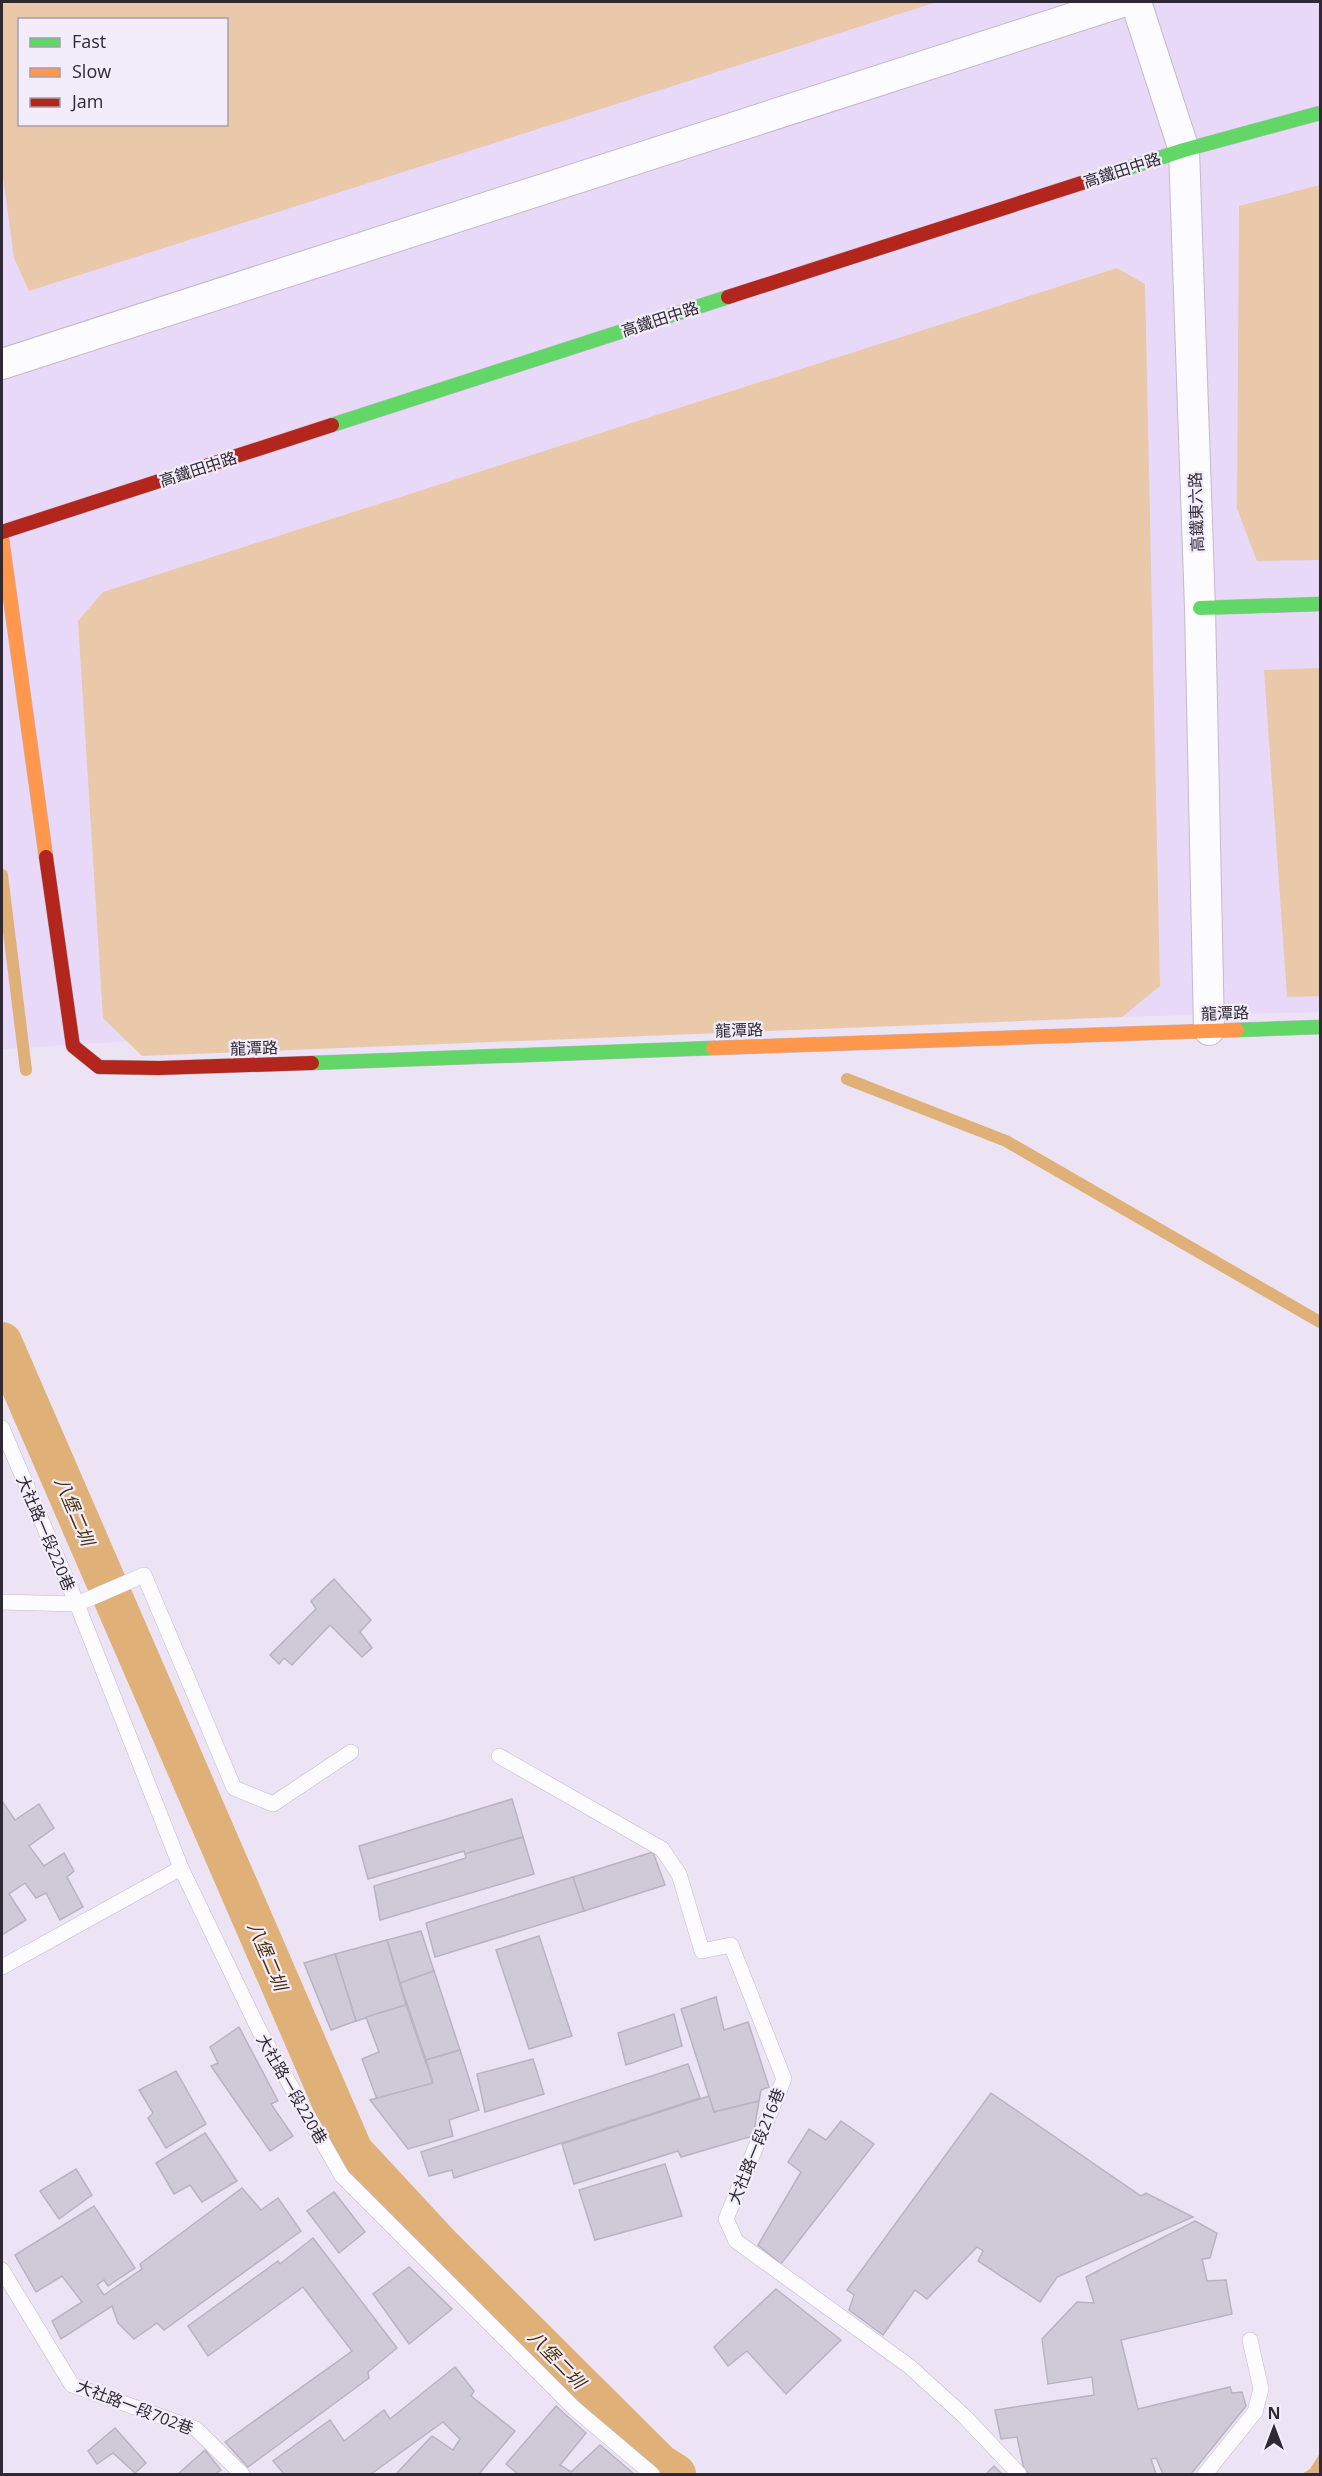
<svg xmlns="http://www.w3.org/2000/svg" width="1322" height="2476" viewBox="0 0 1322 2476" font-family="'Open Sans','Noto Sans TC',sans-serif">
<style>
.built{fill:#e8d9f8;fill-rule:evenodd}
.green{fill:#e9c9aa;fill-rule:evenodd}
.water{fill:#dfb178}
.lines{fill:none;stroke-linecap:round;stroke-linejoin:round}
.stream{stroke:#dfb178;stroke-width:12}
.canal{stroke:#dfb178;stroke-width:40}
.building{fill:#d0cad8;stroke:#b9b3c1;stroke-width:1.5}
.lane-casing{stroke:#c1bac8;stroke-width:16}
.street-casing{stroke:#c1bac8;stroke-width:32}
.fast-casing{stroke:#c1bac8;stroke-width:15}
.slow-casing{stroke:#c1bac8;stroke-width:15}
.jam-casing{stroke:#c1bac8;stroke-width:15}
.lane{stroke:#fcfbfe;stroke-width:15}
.street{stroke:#fcfbfe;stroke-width:30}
.fast{stroke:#63d668;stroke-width:14}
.slow{stroke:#ff974d;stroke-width:14}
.jam{stroke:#b3261e;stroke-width:14}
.labels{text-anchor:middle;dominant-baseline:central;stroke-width:4.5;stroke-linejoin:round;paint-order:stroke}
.street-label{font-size:16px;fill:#2f2935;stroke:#f3edfb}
.water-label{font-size:18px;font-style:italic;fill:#482f08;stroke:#f3edfb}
</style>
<rect width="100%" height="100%" fill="#ece3f5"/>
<path class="built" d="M2,2H1320V1012L149,1040L2,1049ZM20,20H226V124H20Z"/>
<g class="green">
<path d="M2,2H937L29,291L14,258L2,169ZM20,20H226V124H20Z"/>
<path d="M1320,185V560L1257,561L1237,509L1239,206Z"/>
<path d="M1117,268L1145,284L1160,986L1122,1017L142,1056L103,1018L78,621L103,592Z"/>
<path d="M1320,668V996L1287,997L1264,670Z"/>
</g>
<path class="water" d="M1320,2453V2474H1302L1310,2469Z"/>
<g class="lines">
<g class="stream">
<path d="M2,875L26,1070"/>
<path d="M847,1079L1006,1141L1320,1322"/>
</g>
<path class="canal" d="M2,1342L353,2151L443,2248L660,2464L676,2474"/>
</g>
<g class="building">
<path d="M334,1579L371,1620L360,1632L372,1648L362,1657L330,1625L292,1665L284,1658L279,1664L270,1655L316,1609L311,1601Z"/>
<path d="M512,1799L523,1837L465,1854L464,1851L368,1879L359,1846Z"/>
<path d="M2,1801L15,1820L39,1804L54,1828L29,1846L44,1866L64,1853L74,1871L67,1877L83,1907L60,1920L46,1893L36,1898L25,1883L9,1894L26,1920L2,1935Z"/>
<path d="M523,1837L534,1874L380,1920L374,1886L466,1858L465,1854Z"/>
<path d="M653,1852L665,1885L584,1911L573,1877Z"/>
<path d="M573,1877L584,1911L435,1957L426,1923Z"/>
<path d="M421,1931L434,1971L400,1983L387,1940Z"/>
<path d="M539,1936L572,2036L529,2049L496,1950Z"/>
<path d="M387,1940L406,2005L356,2021L335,1954Z"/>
<path d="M335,1954L356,2021L331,2030L304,1963Z"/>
<path d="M434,1971L460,2050L426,2060L400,1983Z"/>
<path d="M716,1997L724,2030L748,2022L769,2087L761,2090L759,2101L714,2112L681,2009Z"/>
<path d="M406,2005L433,2083L377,2099L362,2059L379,2052L366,2017Z"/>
<path d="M674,2014L682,2046L626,2065L618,2033Z"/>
<path d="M239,2027L278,2101L271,2104L293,2136L270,2151L211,2066L218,2063L210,2047Z"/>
<path d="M460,2050L479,2110L449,2120L453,2136L408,2149L370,2100L433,2083L426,2060Z"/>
<path d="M533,2059L544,2094L485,2112L477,2074Z"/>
<path d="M688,2064L700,2098L454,2178L452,2170L429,2176L421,2152Z"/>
<path d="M176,2071L206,2124L166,2148L148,2118L153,2113L139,2090Z"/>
<path d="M991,2093L1141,2196L1146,2193L1193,2217L1057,2277L1040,2302L978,2261L983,2251L977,2247L927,2299L915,2290L883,2335L849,2310L854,2295L847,2290Z"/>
<path d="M709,2096L714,2112L759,2101L753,2136L681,2157L678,2151L574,2184L562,2144Z"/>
<path d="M841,2121L874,2144L781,2264L758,2245L801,2172L788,2162L809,2129L826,2140Z"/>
<path d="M205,2133L237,2181L202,2202L190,2185L174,2194L156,2163Z"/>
<path d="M665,2164L682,2216L595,2240L579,2190Z"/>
<path d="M76,2169L92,2195L59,2219L40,2191Z"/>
<path d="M242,2188L261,2210L278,2198L301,2231L164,2330L157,2323L134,2339L118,2323L112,2306L61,2339L52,2321L82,2302L62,2276L36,2292L15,2255L94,2206L135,2268L108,2286L104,2280L97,2285L104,2295L142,2269L140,2264Z"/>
<path d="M334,2192L365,2232L339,2253L307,2211Z"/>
<path d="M1195,2221L1217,2233L1210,2258L1202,2259L1207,2281L1226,2280L1232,2314L1121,2340L1138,2409L1230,2387L1232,2393L1242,2392L1246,2406L1191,2474H1163L1156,2458L1151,2459L1156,2474H1029L1024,2469L1017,2437L1001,2439L995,2410L1094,2395L1092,2377L1048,2384L1042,2339L1077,2302L1094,2303L1086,2277Z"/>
<path d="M313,2238L397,2348L368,2372L369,2378L248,2467L225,2442L352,2351L303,2287L208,2356L188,2326L278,2261L280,2264Z"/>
<path d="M409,2267L452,2309L409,2344L373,2294Z"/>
<path d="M776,2289L841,2340L786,2394L747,2351L728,2366L714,2347Z"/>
<path d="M455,2367L474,2391L471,2396L515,2431L479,2474H396L432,2436L453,2450L460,2439L443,2422L371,2474H284L273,2461L330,2420L344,2441L384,2410L390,2419Z"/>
<path d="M556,2406L586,2433L560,2465L571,2472L600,2445L634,2474H518L506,2464Z"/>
<path d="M115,2428L146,2463L135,2473L113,2453L97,2464L88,2451Z"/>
<path d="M205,2450L221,2470L215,2474H178Z"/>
<path d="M994,2466L1002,2474H986Z"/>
</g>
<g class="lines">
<g class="lane-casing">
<g id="lane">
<path d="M2,1428L77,1604L181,1868L260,2032L342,2176L574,2408L652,2474"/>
<path d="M2,1602L77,1604L144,1575L234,1788L273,1804L351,1752"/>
<path d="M499,1756L662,1849L679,1874L702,1951L731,1945L784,2079L726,2219L736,2241L909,2366L963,2415L1019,2474"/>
<path d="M2,1967L181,1868"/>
<path d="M2,2270L72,2385L196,2429L242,2474"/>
<path d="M1205,2474L1255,2412L1261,2389L1250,2340"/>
</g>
</g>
<g class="street-casing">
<g id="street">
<path d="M1136,2L1184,150L1200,608L1209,1030"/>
<path d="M2,364L1122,2"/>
</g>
</g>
<g class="fast-casing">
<g id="fast">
<path d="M1119,171L1184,150L1320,113"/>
<path d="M332,425L728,297"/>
<path d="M1200,608L1320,604"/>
<path d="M1237,1030L1320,1027"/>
<path d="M312,1063L713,1048"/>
</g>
</g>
<g class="slow-casing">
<g id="slow">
<path d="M2,539L46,857"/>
<path d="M713,1048L1237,1030"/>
</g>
</g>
<g class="jam-casing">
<g id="jam">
<path d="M728,297L1119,171"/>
<path d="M2,532L332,425"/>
<path d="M46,857L73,1046L99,1067L159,1068L312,1063"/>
</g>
</g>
<use href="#lane" class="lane"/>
<use href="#street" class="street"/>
<use href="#fast" class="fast"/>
<use href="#slow" class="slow"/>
<use href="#jam" class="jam"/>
</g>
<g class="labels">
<g class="street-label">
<text transform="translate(1122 170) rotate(-18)">高鐵田中路</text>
<text transform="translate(660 319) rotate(-18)">高鐵田中路</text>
<text transform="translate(198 469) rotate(-18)">高鐵田中路</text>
<text transform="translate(1196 512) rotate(-92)">高鐵東六路</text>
<text transform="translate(1225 1013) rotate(-2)">龍潭路</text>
<text transform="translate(739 1030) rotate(-2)">龍潭路</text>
<text transform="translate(254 1048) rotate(-2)">龍潭路</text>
<text transform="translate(46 1533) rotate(67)">大社路一段220巷</text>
<text transform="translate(292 2089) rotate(60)">大社路一段220巷</text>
<text transform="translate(756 2146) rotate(-68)">大社路一段216巷</text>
<text transform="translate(135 2407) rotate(21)">大社路一段702巷</text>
</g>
<g class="water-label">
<text transform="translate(75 1511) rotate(67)">八堡二圳</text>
<text transform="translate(268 1956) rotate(67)">八堡二圳</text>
<text transform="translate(557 2359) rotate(46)">八堡二圳</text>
</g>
</g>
<rect width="1322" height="2476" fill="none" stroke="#2f2935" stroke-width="6"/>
<rect x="18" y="18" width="210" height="108" fill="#f3edfb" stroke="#a59fac" stroke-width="1.5"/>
<rect x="30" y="38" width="30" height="9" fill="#63d668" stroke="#a59fac" stroke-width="1.5"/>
<text x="72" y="48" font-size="18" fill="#2f2935">Fast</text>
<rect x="30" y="68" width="30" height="9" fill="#ff974d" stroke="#a59fac" stroke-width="1.5"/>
<text x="72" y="78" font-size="18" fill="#2f2935">Slow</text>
<rect x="30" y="98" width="30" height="9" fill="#b3261e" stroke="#a59fac" stroke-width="1.5"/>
<text x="72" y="108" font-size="18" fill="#2f2935">Jam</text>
<g transform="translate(1274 2428)" stroke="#f3edfb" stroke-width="4.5" paint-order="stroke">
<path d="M0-4.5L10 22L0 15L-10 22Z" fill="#2f2935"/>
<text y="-9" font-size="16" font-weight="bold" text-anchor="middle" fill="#2f2935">N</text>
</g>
</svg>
